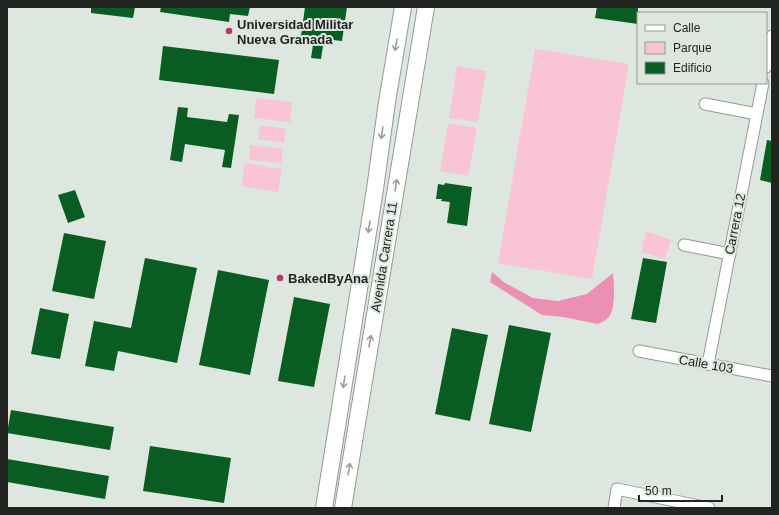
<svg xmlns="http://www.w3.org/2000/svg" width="779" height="515" viewBox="0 0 779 515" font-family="Helvetica,sans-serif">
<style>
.green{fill:#f8c4d6}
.forest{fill:#ec90b3}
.building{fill:#095d23}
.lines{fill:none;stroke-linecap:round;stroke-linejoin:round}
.street-casing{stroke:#939b93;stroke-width:13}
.secondary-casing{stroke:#939b93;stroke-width:18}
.street{stroke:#fff;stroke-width:11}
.secondary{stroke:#fff;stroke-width:16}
.oneway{stroke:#9b9c9b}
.poi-dot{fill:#bb3474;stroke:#dee7df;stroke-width:1.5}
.labels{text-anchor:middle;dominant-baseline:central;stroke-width:4;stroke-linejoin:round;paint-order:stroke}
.poi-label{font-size:13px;font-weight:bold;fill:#212421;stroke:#dee7df;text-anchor:start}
.street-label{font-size:13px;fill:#212421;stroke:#dee7df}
</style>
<rect width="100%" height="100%" fill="#dee7df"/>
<g class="green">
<path d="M535,49L629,64L592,279L498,263Z"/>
<path d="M457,66L486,71L478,122L449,118Z"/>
<path d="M256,98L292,102L290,122L254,118Z"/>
<path d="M448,123L477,128L468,176L440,171Z"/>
<path d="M260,125L286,129L284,143L258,139Z"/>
<path d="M250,145L283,149L281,163L249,160Z"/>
<path d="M245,163L282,169L278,192L241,186Z"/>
<path d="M646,231L671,240L665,259L641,252Z"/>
</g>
<path class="forest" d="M492,272L505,283L533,298L558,301L587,294L613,273C614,284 616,308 609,317C606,320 602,322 598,324L563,317L542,315L490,282Z"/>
<g class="building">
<path d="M91,7H135L133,18L91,13Z"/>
<path d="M161,7H250L248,16L230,14L229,22L160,12Z"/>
<path d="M305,7H347L342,41L324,39L321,59L311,58L314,38L301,36Z"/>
<path d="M597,7H638V24L595,18Z"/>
<path d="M163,46L279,60L274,94L159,80Z"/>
<path d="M178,107L188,108L187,117L227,122L229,114L239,115L231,168L222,167L225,150L185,144L182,162L170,160Z"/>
<path d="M767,140L772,141V183L760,180Z"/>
<path d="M445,183L472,187L467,226L447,223L450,202L441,201L442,199H436L438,184L444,185Z"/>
<path d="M75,190L85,217L68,223L58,195Z"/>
<path d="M64,233L106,241L94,299L52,291Z"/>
<path d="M145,258L197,268L177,363L118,351L114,371L85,366L94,321L131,328Z"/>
<path d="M643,258L667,262L656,323L631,319Z"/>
<path d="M218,270L269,280L250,375L199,365Z"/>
<path d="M294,297L330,304L314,387L278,381Z"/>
<path d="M40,308L69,314L60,359L31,354Z"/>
<path d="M509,325L551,333L531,432L489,424Z"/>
<path d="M452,328L488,335L470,421L435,414Z"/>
<path d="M11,410L114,427L110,450L7,433Z"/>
<path d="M150,446L231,458L224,503L143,491Z"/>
<path d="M7,459L109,476L105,499L7,482Z"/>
</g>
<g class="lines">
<g class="street-casing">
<g id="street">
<path d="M766,67L772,36"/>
<path d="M705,104L757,114"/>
<path d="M684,245L730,254"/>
<path d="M639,351L772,376"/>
<path d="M708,364L763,83"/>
<path d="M614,508L617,489L709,508"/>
</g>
</g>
<g class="secondary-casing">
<g id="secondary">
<path d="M324,508L375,189L387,102L403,7"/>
<path d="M343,508L426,7"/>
</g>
</g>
<use href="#street" class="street"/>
<use href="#secondary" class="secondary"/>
</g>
<defs><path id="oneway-shaft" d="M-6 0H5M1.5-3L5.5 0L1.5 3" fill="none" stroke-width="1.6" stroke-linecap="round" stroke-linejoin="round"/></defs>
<g class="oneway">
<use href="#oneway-shaft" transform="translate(396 45) rotate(100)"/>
<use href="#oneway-shaft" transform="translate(382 133) rotate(98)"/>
<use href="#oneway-shaft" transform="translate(396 185) rotate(-81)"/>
<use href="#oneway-shaft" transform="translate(369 227) rotate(99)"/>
<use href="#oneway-shaft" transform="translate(370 341) rotate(-80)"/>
<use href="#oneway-shaft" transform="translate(344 382) rotate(99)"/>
<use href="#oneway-shaft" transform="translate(349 469) rotate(-81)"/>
</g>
<g class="poi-dot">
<circle cx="229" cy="31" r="4"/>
<circle cx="280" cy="278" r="4"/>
</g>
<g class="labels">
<g class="poi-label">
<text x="237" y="24">Universidad Militar<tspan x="237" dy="15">Nueva Granada</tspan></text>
<text x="288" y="278">BakedByAna</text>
</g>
<g class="street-label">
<text transform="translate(735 224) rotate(-79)">Carrera 12</text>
<text transform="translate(384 257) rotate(-81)">Avenida Carrera 11</text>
<text transform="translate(706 364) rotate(10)">Calle 103</text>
</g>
</g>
<rect width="779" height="515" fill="none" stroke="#212421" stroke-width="16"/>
<rect x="637" y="12" width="130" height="72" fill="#dee7df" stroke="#929993"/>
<rect x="645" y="25" width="20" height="6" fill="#ffffff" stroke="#929993"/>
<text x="673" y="32" font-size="12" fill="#212421">Calle</text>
<rect x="645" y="42" width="20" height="12" fill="#f8c4d6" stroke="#929993"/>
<text x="673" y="52" font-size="12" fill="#212421">Parque</text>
<rect x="645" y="62" width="20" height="12" fill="#095d23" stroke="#929993"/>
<text x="673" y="72" font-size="12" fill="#212421">Edificio</text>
<path d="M639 495v6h83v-6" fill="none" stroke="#212421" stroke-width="2"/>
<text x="645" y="495" font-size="12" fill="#212421" stroke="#dee7df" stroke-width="3" paint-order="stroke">50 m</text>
</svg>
